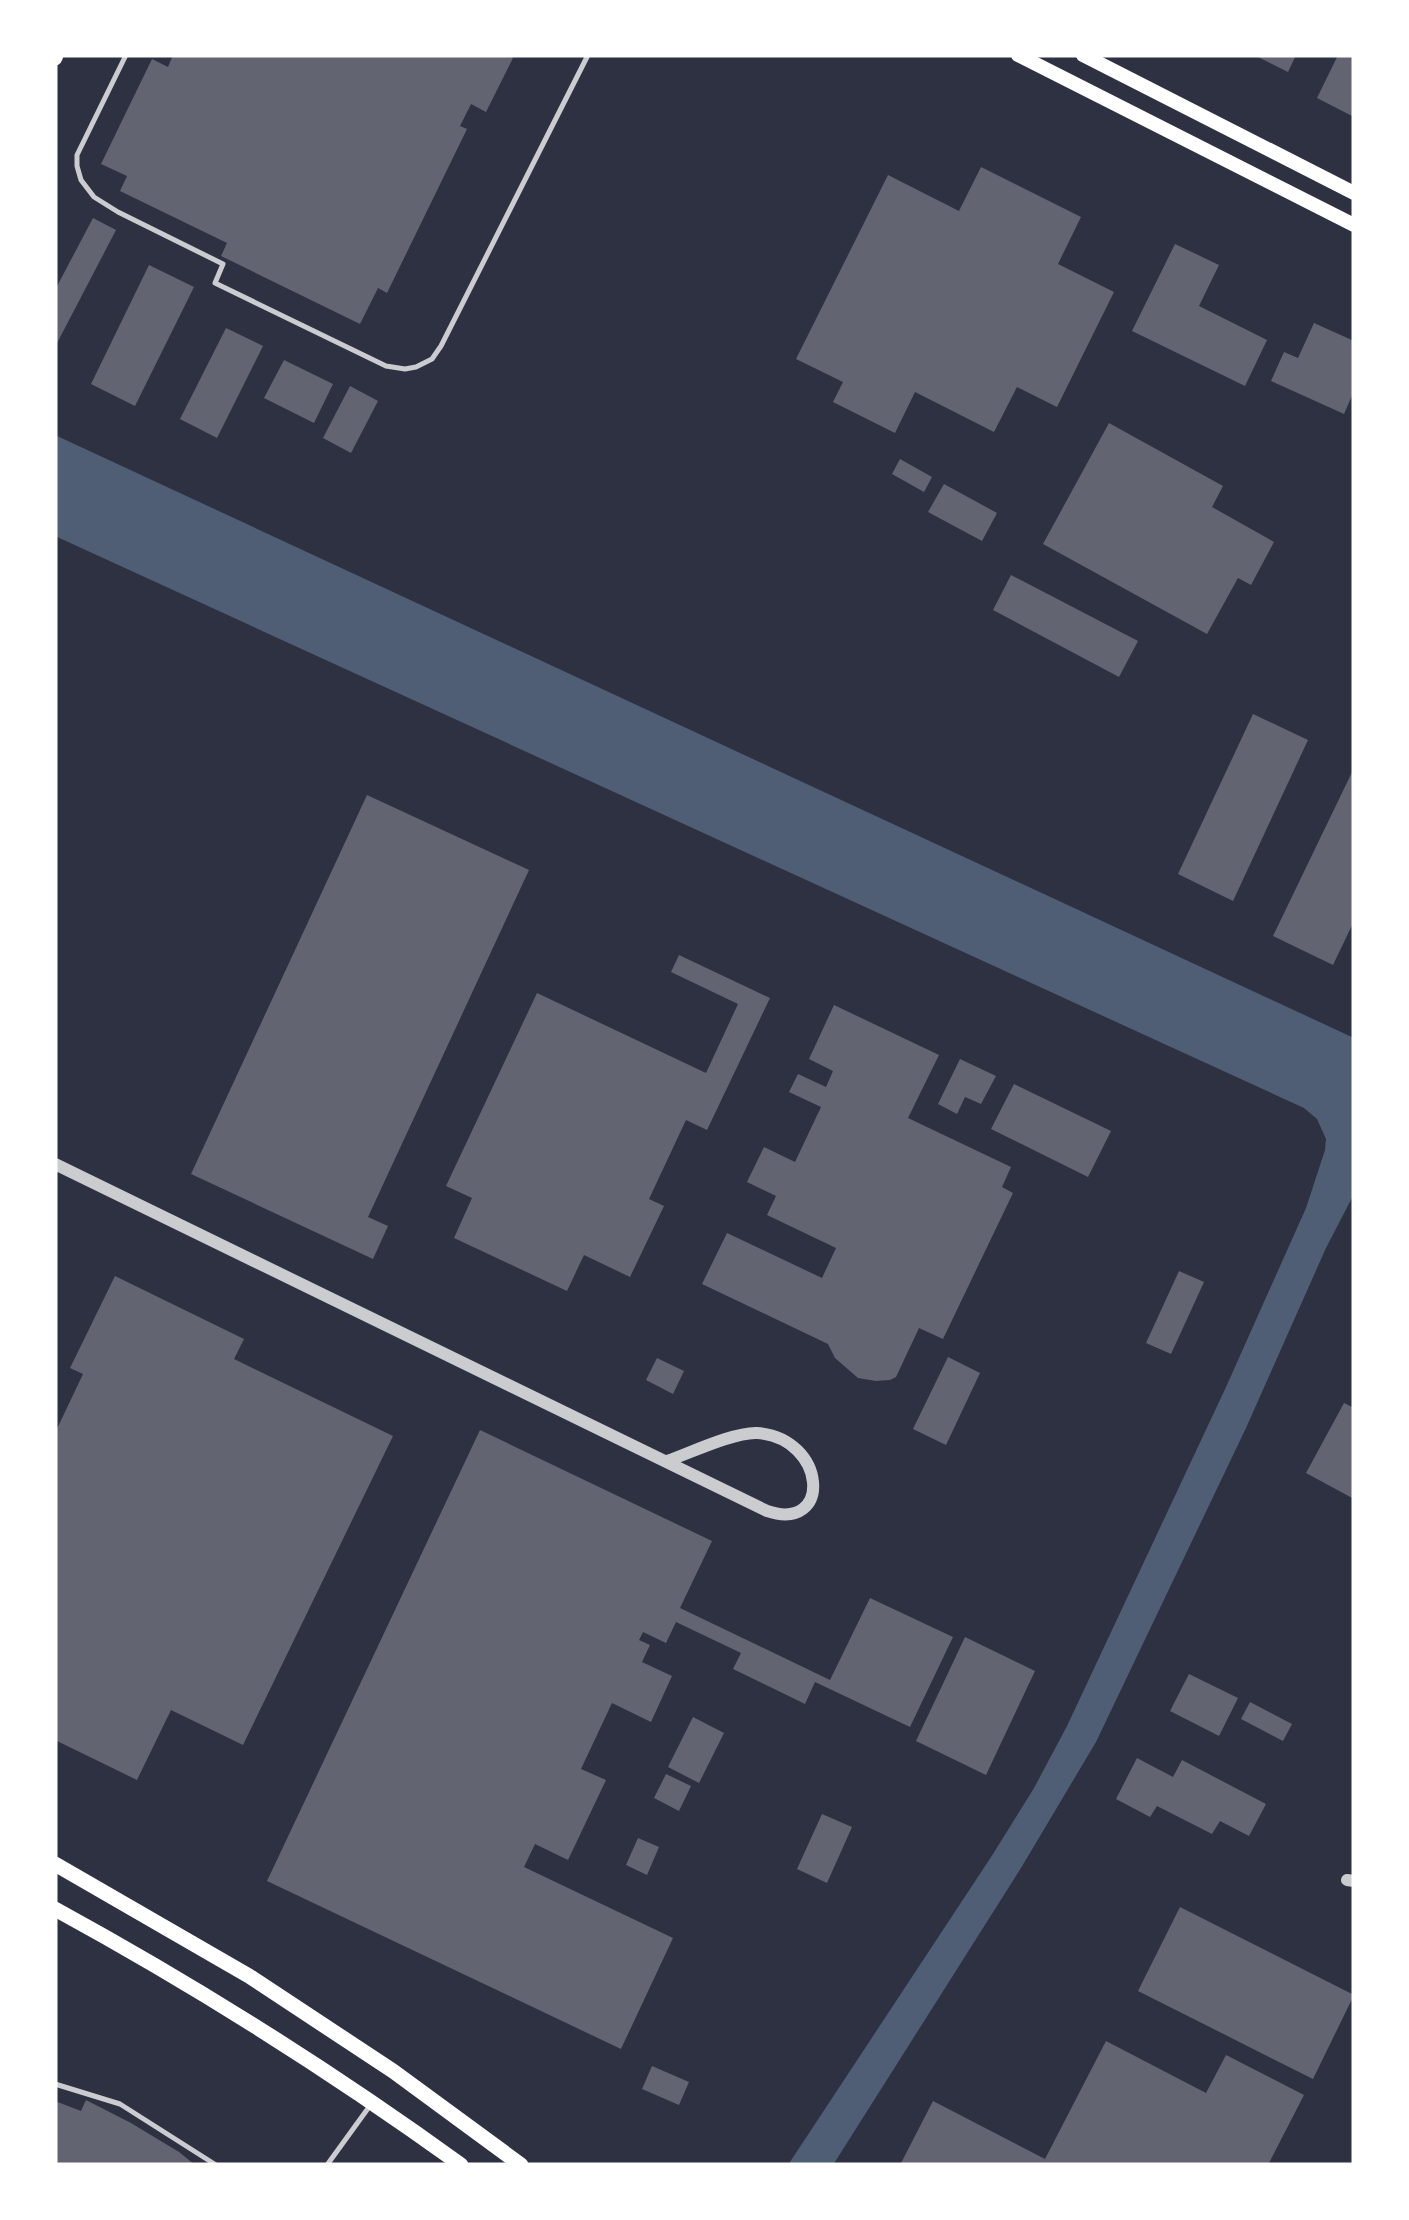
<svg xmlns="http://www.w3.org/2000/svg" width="1409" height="2220" viewBox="0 0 1409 2220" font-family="'Alegreya Sans',sans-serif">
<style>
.water{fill:#4f5d75}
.building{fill:#626471}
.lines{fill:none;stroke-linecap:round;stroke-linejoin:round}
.service{stroke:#caccd0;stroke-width:5}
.tertiary{stroke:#caccd0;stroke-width:12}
.secondary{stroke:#fff;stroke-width:14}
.primary{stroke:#fff;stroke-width:15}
</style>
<rect width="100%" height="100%" fill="#2d3142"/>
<path class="water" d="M55,435L1354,1038V1194L1326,1248L1246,1428L1096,1742L1021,1868L833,2165H788L993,1854L1034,1788L1067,1726L1226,1387L1306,1208L1325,1150L1326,1139L1317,1119L1304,1108L55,536Z"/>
<g class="building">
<path d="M173,55H508L513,58L486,112L471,104L460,126L467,129L387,293L378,288L360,324L221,256L227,243L120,191L127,176L101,164L152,59L168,67Z"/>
<path d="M1254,55H1296L1288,72Z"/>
<path d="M1338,55H1354V117L1317,98Z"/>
<path d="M981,167L1081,217L1058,264L1114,292L1057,407L1017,387L994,432L915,392L895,433L833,402L843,382L796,359L888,175L959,211Z"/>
<path d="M93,218L116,230L55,347V290Z"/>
<path d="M1175,244L1219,265L1199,306L1267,340L1245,386L1132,331Z"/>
<path d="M149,265L194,287L135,406L91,384Z"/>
<path d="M1314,323L1354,341V391L1344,414L1271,381L1284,352L1298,358Z"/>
<path d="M226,328L263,346L217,438L180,419Z"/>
<path d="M284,360L333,384L314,423L264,398Z"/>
<path d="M350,386L378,401L351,453L323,438Z"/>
<path d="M1109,423L1223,486L1212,507L1274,542L1251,585L1238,578L1207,634L1043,544Z"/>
<path d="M900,459L932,477L924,492L892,474Z"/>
<path d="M944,484L997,513L982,541L928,512Z"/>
<path d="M1011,575L1138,641L1119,677L993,610Z"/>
<path d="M1253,714L1308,740L1233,901L1178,874Z"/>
<path d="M1354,768V921L1333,965L1273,936Z"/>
<path d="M367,795L529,870L368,1217L388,1226L373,1259L191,1174Z"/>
<path d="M679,955L770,998L707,1130L686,1120L649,1199L664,1206L630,1277L584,1255L567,1291L454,1238L472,1198L446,1186L537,993L706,1073L738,1004L671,972Z"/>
<path d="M834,1005L939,1055L908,1118L1011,1167L1002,1187L1013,1193L943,1339L919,1328L896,1377L890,1380L876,1381L858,1378L835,1358L828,1344L702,1284L727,1233L822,1278L836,1248L767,1215L776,1196L747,1182L764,1147L795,1162L821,1107L789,1092L798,1074L826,1087L833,1071L809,1059Z"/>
<path d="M960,1059L996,1076L981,1104L965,1097L957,1114L938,1104Z"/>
<path d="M1014,1084L1111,1131L1088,1177L991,1129Z"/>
<path d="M1179,1271L1204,1282L1171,1354L1146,1343Z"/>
<path d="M115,1276L244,1339L234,1359L393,1436L243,1745L171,1710L137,1780L55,1740V1433L83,1374L70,1368Z"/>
<path d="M948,1357L980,1373L946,1445L913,1429Z"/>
<path d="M657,1358L684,1371L673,1394L646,1380Z"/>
<path d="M1344,1403L1354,1408V1499L1306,1473Z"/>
<path d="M480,1430L712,1541L680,1608L830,1680L870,1598L953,1637L910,1727L815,1682L805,1704L733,1669L741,1653L676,1622L666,1643L643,1632L639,1640L650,1645L642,1662L672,1676L651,1722L612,1703L581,1769L606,1780L568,1860L535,1844L524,1867L673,1938L621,2049L267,1881Z"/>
<path d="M965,1637L1035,1671L986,1775L916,1741Z"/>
<path d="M1189,1674L1238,1698L1219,1736L1170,1711Z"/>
<path d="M1250,1702L1292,1724L1283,1741L1241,1719Z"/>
<path d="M693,1717L724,1733L699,1783L668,1767Z"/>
<path d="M1137,1758L1173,1777L1182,1760L1266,1804L1249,1836L1220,1821L1212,1834L1157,1806L1150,1817L1116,1799Z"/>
<path d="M666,1774L691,1786L679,1811L654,1798Z"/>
<path d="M822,1814L852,1827L827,1883L797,1869Z"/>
<path d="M638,1838L659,1847L647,1875L626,1865Z"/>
<path d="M1180,1907L1354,1995L1313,2079L1138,1991Z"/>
<path d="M1106,2041L1206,2093L1226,2055L1304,2095L1268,2165H900L933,2101L1045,2159Z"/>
<path d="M652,2066L689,2082L679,2105L642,2089Z"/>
<path d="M86,2100L131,2123L179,2152L195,2165H55V2101L81,2111Z"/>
</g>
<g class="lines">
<g class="service">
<path d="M126,55L77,155V166L81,180L94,197L118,212L223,264L215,283L386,366L405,369L416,367L432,359L441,346L588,55"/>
<path d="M55,2084L120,2104L216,2165"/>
<path d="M327,2165L369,2107"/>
</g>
<g class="tertiary">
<path d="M55,1164L767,1511C833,1533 827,1438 757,1433C734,1432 690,1453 667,1461"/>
<path d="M1347,1880L1354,1881"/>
</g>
<g class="secondary">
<path d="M1018,55L1354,225"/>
<path d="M1083,55L1354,193"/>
</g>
<g class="primary">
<path d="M55,58L56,55"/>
<path d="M55,1864L249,1976L393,2071L521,2165"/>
<path d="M55,1909C196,1986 331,2071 461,2165"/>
</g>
</g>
<rect width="1409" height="2220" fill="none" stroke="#ffffff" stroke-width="115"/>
</svg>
